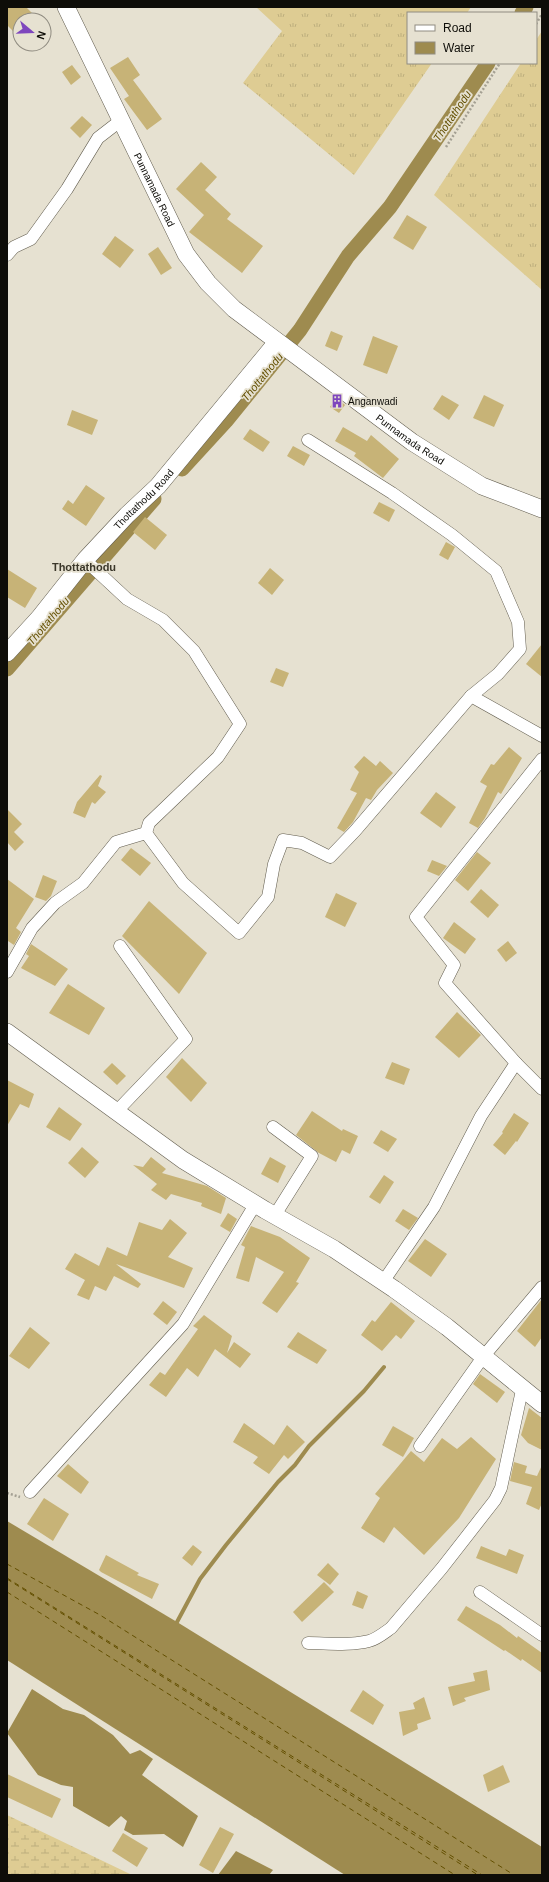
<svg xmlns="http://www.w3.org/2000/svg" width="549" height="1882" viewBox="0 0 549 1882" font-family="Arial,sans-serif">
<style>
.grass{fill:url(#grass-tufts)}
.wetland{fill:url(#wetland-marsh)}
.water{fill:#9e8b4f}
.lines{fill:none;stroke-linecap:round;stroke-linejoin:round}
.stream{stroke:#9e8b4f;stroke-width:4}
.canal{stroke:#9e8b4f;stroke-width:15}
.ferry{stroke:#634f00;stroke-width:1;stroke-dasharray:5 4;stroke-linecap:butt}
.building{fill:#c7b377}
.street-casing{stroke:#625d4f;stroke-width:13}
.secondary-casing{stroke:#625d4f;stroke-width:18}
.path{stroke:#a4a093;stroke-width:2.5;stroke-dasharray:2 2;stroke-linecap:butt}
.street{stroke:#fff;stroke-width:12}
.secondary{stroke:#fff;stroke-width:17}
.labels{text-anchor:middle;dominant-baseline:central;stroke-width:3.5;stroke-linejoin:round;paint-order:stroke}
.street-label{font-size:10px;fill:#0e0d08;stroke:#e6e1d1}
.poi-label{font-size:10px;fill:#0e0d08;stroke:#e6e1d1;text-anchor:start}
.water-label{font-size:11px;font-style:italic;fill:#634f00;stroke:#e6e1d1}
.neighbourhood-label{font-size:11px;font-weight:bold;fill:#3b372a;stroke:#e6e1d1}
</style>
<defs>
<pattern id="grass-tufts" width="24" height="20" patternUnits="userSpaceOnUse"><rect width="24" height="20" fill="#decc93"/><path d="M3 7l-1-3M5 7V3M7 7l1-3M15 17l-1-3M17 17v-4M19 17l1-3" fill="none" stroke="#bdae7d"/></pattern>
<pattern id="wetland-marsh" width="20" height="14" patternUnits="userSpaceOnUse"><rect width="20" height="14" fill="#decc93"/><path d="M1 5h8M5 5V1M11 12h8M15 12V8" fill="none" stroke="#bdae7d"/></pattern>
</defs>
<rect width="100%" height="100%" fill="#e6e1d1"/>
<g class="grass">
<path d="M256,7H471L467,13H408V63H432L354,175L243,83L282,31Z"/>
<path d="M542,31V290L434,195L521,63H536V40Z"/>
</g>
<path class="wetland" d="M7,1815L130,1874L7,1875Z"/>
<g class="water">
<path d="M7,1521L177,1622L542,1847V1875H345L7,1660Z"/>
<path d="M32,1689L63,1709L84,1715L113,1735L130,1754L140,1750L153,1759L142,1775L198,1816L183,1847L164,1834L133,1835L124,1830L127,1821L121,1816L109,1827L73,1806V1787L61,1785L38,1775L7,1733Z"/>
<path d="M236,1851L273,1870L269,1875H218Z"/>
</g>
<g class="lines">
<path class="stream" d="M177,1622L200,1579L226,1545L278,1482L295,1465L309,1446L364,1391L384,1367"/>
<g class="canal">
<path d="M522,13L526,7"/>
<path d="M182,469L226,421L300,330L348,256L390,207L488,63"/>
<path d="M7,669L154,499"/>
</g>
<g class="ferry">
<path d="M7,1564L100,1615L514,1875"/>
<path d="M7,1578L482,1875"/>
<path d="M7,1579L478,1875"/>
<path d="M7,1592L455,1875"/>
</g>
</g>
<g class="building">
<path d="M7,7H26L32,13L26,20H20V26L14,32L7,25Z"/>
<path d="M128,57L140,75L133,80L162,119L147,130L124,99L129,96L110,68Z"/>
<path d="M72,65L81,77L71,85L62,72Z"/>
<path d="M82,116L92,125L80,138L70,128Z"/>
<path d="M201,162L217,177L205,190L231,214L227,219L263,246L242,273L189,232L204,215L176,189Z"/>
<path d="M407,215L427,227L413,250L393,238Z"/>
<path d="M115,236L134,250L120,268L102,254Z"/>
<path d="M158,247L172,268L161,275L148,254Z"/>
<path d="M331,331L343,336L337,351L325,346Z"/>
<path d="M373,336L398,346L387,374L363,365Z"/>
<path d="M442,395L459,405L449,420L433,409Z"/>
<path d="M484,395L504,405L494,427L473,418Z"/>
<path d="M336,397L345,405L339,413L330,407Z"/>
<path d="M72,410L98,420L92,435L67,425Z"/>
<path d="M343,427L367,441L371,435L399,459L383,478L354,456L356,453L335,441Z"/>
<path d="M250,429L270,442L263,452L243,439Z"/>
<path d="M293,446L310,455L304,466L287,456Z"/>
<path d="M86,485L105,498L86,526L62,509L68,500L73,504Z"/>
<path d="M379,502L395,510L389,522L373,513Z"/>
<path d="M145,517L167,535L155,550L133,532Z"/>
<path d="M446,542L455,547L448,560L439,555Z"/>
<path d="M270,568L284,580L272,595L258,583Z"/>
<path d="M7,569L37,588L25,608L7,597Z"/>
<path d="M542,644V677L526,664Z"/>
<path d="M276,668L289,673L283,687L270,682Z"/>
<path d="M509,747L522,758L501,794L498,792L485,818L478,828L469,823L487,786L480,782L491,764L494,765Z"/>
<path d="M364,756L376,766L380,761L393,773L377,790L371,800L366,798L353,822L344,832L337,828L357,793L350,790L359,772L354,767Z"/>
<path d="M100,775L102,776L98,786L106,792L95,804L92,802L85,818L73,813L77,802Z"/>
<path d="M436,792L456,807L441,828L420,813Z"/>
<path d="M7,809L22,824L14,832L24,842L15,851L7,842Z"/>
<path d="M131,848L151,863L140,876L121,860Z"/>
<path d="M477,852L491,863L468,891L455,880Z"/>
<path d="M432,860L447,866L439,876L427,871Z"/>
<path d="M43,875L57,881L51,896L46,901L35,897Z"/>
<path d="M7,879L34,899L16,928L21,932L14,945L8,941L7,943Z"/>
<path d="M481,889L499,905L488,918L470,902Z"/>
<path d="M336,893L357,903L345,927L325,917Z"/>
<path d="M149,901L207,953L179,994L122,936Z"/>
<path d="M454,922L476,939L465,954L443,938Z"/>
<path d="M508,941L517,953L506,962L497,950Z"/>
<path d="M31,944L68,969L55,986L21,968L29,956L26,954Z"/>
<path d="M68,984L105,1008L89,1035L49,1013Z"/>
<path d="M457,1012L481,1035L459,1058L435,1037Z"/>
<path d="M182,1058L207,1083L191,1102L166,1077Z"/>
<path d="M392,1062L410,1069L404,1085L385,1078Z"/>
<path d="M112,1063L126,1076L117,1085L103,1072Z"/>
<path d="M7,1080L34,1094L29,1108L20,1104L7,1126Z"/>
<path d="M59,1107L82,1124L70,1141L46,1127Z"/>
<path d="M312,1111L342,1131L343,1129L358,1136L350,1154L342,1150L336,1162L319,1153L296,1135Z"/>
<path d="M514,1113L529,1123L517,1142L516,1141L505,1155L493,1145L503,1133L502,1132Z"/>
<path d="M381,1130L397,1139L388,1152L373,1143Z"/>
<path d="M82,1147L99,1162L85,1178L68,1163Z"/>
<path d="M151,1157L166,1169L162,1173L207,1186L226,1198L221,1214L201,1206L202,1203L171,1194L166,1200L151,1190L157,1184L133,1165L143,1167Z"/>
<path d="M270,1157L286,1166L278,1183L261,1174Z"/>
<path d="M384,1175L394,1182L380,1204L369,1197Z"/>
<path d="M403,1209L418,1218L409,1230L395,1221Z"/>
<path d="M228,1213L237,1219L230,1232L220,1226Z"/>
<path d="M170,1219L187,1233L168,1257L193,1268L184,1288L116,1264L141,1284L138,1288L114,1276L106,1291L95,1286L89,1300L77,1295L85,1280L65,1269L75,1253L99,1266L107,1247L127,1256L139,1222L162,1230Z"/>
<path d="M251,1226L280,1237L310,1258L296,1282L299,1283L277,1313L262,1303L284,1272L256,1257L249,1282L236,1278L245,1247L241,1245Z"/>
<path d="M425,1239L447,1254L431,1277L408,1261Z"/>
<path d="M542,1299V1337L535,1347L517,1331Z"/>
<path d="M163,1301L177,1312L167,1325L153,1314Z"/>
<path d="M391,1302L415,1321L401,1339L396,1335L382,1351L361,1335L372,1320L375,1322Z"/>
<path d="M204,1315L232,1336L227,1353L234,1342L251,1354L240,1368L215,1349L198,1377L187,1368L166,1397L149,1385L160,1372L165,1375L198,1329L193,1326Z"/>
<path d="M30,1327L50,1343L29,1369L9,1356Z"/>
<path d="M298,1332L327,1350L317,1364L287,1347Z"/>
<path d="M480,1374L505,1392L497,1403L473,1384Z"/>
<path d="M529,1408L542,1418V1450L528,1443L521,1435Z"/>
<path d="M244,1423L274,1445L287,1425L305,1442L288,1459L284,1455L269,1474L253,1463L258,1457L233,1442Z"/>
<path d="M393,1426L414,1438L403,1457L382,1445Z"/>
<path d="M471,1437L496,1459L459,1518L424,1555L394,1527L384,1543L361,1528L380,1498L375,1494L411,1451L424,1462L442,1438L457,1449Z"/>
<path d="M514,1462L527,1466L525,1473L537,1476L542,1465V1503L539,1510L526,1504L532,1487L510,1481Z"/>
<path d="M68,1464L89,1482L81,1494L57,1476Z"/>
<path d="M44,1498L69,1514L53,1541L27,1524Z"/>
<path d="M193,1545L202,1552L192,1566L182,1558Z"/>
<path d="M481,1546L506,1556L509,1549L524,1555L517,1574L476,1558Z"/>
<path d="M106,1555L139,1573L137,1575L159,1584L152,1599L101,1572L99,1570Z"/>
<path d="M328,1563L339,1574L330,1585L317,1575Z"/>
<path d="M324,1582L334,1592L302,1622L293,1612Z"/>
<path d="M357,1591L368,1596L363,1609L352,1605Z"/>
<path d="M466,1606L500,1625L517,1638L518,1636L542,1653V1673L522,1659L521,1661L505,1650L504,1651L457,1620Z"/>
<path d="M487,1670L490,1690L464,1698L466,1701L453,1706L448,1687L475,1681L473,1673Z"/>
<path d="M363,1690L384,1705L373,1725L350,1711Z"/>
<path d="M424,1697L431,1719L417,1724L418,1729L403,1736L399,1712L415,1709L413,1703Z"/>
<path d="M503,1765L510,1782L488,1792L483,1775Z"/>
<path d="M7,1774L61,1799L52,1818L7,1797Z"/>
<path d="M220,1827L234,1834L213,1873L199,1865Z"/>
<path d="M123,1833L148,1848L137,1867L112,1851Z"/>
</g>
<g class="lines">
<g class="street-casing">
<g id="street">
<path d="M7,255L14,247L31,239L67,189L98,138L120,121"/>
<path d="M85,560L127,599L163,620L194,651L240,724L218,757L149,823L146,833"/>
<path d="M471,696L542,736"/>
<path d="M7,972L32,928L55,903L83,883L116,842L146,833L183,883L239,933L268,897L274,864L283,840L302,843L330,857L355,831L471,696L498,674L520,649L518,622L496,571L452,535L392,493L308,440"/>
<path d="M516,1063L542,1089"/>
<path d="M116,1112L186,1039L120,946"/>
<path d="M273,1127L312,1156L275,1215"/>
<path d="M383,1282L434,1207L481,1116L516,1063L445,983L454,965L416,917L542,759"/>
<path d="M420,1446L483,1357L542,1287"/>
<path d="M30,1492L183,1324L256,1203"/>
<path d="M480,1592L542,1635"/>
<path d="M308,1643C327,1643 350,1646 369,1641C377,1639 384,1633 391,1628L442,1568L495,1500L501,1488L522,1390"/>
</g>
</g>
<g class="secondary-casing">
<g id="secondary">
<path id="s1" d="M66,7L186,254L208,283L234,309L412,442L482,486L542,509"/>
<path id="s2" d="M7,653L39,618L85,560L127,515L158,486L277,342"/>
<path d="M7,1032L183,1160L265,1210L334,1249L394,1289L447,1327L542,1404"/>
</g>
</g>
<g class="path">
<path d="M536,24L542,14"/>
<path d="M446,147L500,63"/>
<path d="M7,1493L20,1497"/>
</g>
<use href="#street" class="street"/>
<use href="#secondary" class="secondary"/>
</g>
<defs>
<g id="building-bare" transform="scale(1.08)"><path d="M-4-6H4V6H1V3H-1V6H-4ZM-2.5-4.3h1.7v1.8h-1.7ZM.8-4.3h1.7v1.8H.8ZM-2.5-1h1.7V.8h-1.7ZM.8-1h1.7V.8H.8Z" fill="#7e46bd" stroke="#e6e1d1" stroke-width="2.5" paint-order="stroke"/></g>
</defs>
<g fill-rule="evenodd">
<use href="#building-bare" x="337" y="401"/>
</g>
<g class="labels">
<g class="street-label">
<text stroke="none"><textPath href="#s1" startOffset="203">Punnamada Road</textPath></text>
<text stroke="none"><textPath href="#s1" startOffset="567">Punnamada Road</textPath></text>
<text stroke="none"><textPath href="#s2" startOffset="206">Thottathodu Road</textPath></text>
</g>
<g class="poi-label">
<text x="348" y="401">Anganwadi</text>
</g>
<g class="water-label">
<text transform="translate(452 116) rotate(-56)">Thottathodu</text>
<text transform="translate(262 377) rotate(-51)">Thottathodu</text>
<text transform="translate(48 621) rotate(-50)">Thottathodu</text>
</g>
<g class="neighbourhood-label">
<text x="84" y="567">Thottathodu</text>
</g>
</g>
<rect width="549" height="1882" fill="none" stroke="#0e0d08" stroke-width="16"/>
<rect x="407" y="12" width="130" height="52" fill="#e6e1d1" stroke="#908c81"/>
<rect x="415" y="25" width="20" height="6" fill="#ffffff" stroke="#908c81"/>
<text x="443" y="32" font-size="12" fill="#0e0d08">Road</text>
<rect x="415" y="42" width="20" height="12" fill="#9e8b4f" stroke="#908c81"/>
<text x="443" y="52" font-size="12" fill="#0e0d08">Water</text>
<g transform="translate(32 32) rotate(109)"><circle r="19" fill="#e6e1d1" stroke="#908c81"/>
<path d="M0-3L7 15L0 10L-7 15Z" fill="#7e46bd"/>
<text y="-6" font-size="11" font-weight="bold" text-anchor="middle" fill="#0e0d08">N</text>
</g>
</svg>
